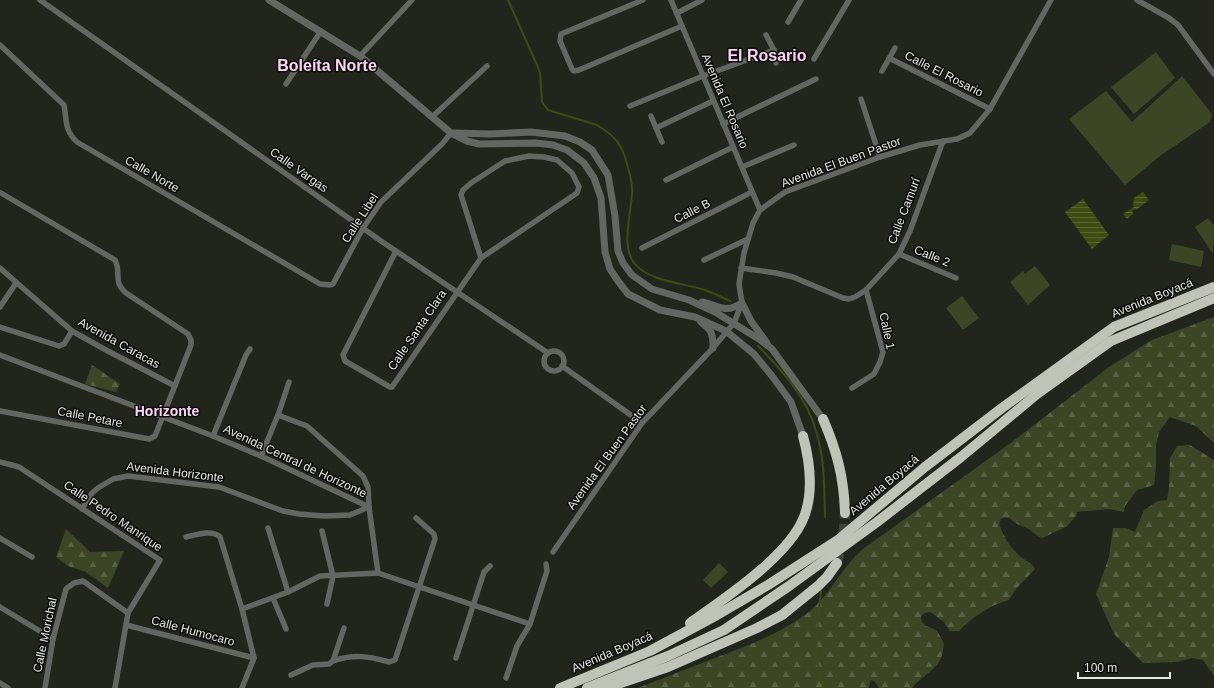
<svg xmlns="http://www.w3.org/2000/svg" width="1214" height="688" viewBox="0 0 1214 688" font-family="Helvetica,sans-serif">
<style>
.forest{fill:url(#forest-firs)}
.garden{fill:#3d4624}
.water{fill:url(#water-rules)}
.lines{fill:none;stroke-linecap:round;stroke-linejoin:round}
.stream{stroke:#3f4b11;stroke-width:2}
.motorway-tunnel{stroke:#3f423a;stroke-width:10;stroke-dasharray:10 5;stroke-linecap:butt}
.minor{stroke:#646661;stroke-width:5.5}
.tertiary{stroke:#646661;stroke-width:7}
.motorway{stroke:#c0c3b7;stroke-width:10}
.labels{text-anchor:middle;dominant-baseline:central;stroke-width:3;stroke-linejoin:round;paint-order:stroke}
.street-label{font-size:12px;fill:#e6e8e1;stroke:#0c0d09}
.quarter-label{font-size:14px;font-weight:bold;fill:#fcd6f7;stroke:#0c0d09}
.district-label{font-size:16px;font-weight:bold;fill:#fcd6f7;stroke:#0c0d09}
</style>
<defs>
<pattern id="forest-firs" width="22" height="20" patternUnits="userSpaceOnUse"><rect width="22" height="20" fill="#3d4624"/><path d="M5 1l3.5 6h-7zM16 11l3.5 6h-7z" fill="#596144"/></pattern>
<pattern id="water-rules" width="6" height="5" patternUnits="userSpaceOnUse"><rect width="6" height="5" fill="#3f4b11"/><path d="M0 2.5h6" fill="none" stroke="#5b6533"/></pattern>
</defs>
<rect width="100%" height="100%" fill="#22251c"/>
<g class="forest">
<path d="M1214,317V443L1196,426L1170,417L1159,432L1156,445V466L1154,485L1137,490L1125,506L1124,512L1109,509L1077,512L1076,516L1066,527L1042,538C1036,536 1034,532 1029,529C1025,527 1021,526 1017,524C1011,520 1009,515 1001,519L999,524C1004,537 1010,548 1021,557C1027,562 1032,562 1035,569L1015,590L1009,600C988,606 974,616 959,631H950L943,621C934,617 931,606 921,616C921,627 929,626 936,630C938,632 943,641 944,644C944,645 943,648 943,650C941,669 923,674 912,688H879L874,681L872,680L870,682L869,688H638C663,678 689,668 715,658C749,645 780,634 810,611C831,593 843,566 863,549L1012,442L1109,367L1152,340Z"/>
<path d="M92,365L120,384L116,392L85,384Z"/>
<path d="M1190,445L1214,460V676L1203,660L1192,658L1177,662L1143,663L1114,634L1096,594L1109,557L1113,528H1126L1135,532L1144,510L1158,501L1167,500L1169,487L1170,458L1177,446Z"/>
<path d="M66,529L90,552L124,551L108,588L86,572L68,566L56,557Z"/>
</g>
<g class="garden">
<path d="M1156,52L1175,78L1134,114L1111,87Z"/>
<path d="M1182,76L1212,114L1210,122L1160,156L1125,185L1069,119L1106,91L1132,122Z"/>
<path d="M1208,218L1214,226L1213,254L1195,227Z"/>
<path d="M1172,244L1204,251L1201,267L1169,260Z"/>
<path d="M1035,266L1050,285L1028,305L1010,282L1023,271L1025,274Z"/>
<path d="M962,296L979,318L963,330L946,308Z"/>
<path d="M719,563L728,572L711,588L703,580Z"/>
</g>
<g class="water">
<path d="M1143,192L1149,200L1136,210L1135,209L1132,211L1133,214L1127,219L1123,214L1134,207L1133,205L1134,198Z"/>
<path d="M1083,199L1109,235L1092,249L1065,212Z"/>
</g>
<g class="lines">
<g class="stream">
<path d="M508,0L537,65L540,73L542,102L548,110L597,125C615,136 622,144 627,164C630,174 633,184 632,194C631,214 621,246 634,263C649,282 684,283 705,290C713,293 722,297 730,301"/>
<path d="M758,346C782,370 807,398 816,431C825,459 824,488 825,517"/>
<path d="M821,591C818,622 811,659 825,688"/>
</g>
<path class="motorway-tunnel" d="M837,563L843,540L845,513"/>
<g class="minor">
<path d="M40,0L381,241L548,353"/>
<path d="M643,0L561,34L560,41L572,69L574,71L579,70L682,26"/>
<path d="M671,0L760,210"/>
<path d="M1137,0L1169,18L1178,25L1214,74"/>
<path d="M677,13L702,0"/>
<path d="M788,22L801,0"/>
<path d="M766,35L774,50L776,63"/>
<path d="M0,45L64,105C67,120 64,130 77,142L320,284L330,285L333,284L363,228L381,202L442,144L451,133"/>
<path d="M360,56L412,0"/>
<path d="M889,58L990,109"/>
<path d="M814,59L849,0"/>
<path d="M882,71L895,48"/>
<path d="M286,84L321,31"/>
<path d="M861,99L880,157"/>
<path d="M630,106L703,76L774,50"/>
<path d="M651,116L662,142"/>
<path d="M432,117L487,66"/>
<path d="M723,124L816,79"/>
<path d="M656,128L713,101"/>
<path d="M742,167L794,145"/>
<path d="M666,180L733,147"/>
<path d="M642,248L752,192"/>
<path d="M396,251L343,355L345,361L390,387H392L481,258L577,193L579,187L572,173L557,160L544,157L529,156L505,161L471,183L463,190L461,195L481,258"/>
<path d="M899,254L956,278"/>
<path d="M704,260L748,239"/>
<path d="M0,268L72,331L104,349L175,386"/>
<path d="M741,268L776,273L793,277L843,298L849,299L855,297L866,290L899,254L910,231L943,141"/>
<path d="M0,307L16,283"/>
<path d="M0,327L59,346L64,344L72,331"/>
<circle cx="554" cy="361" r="10"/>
<path d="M0,355L213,436L261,456L369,507"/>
<path d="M562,366L642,423"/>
<path d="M852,388L874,374L880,362L883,352L866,290"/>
<path d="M0,411L149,439L155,436L191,345V340L188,334L126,293C112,280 122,274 115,260L1,193"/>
<path d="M278,415L307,426L363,476L368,487L369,507L378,573L530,624"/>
<path d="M213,436L246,355L250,349"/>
<path d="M261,456L278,415L289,382"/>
<path d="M0,462L19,467L160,560L128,613L115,688"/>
<path d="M82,509L92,493L98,488L113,479L128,476L219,487L283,511L299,514L324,516L350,515L369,507"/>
<path d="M268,528L288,592"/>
<path d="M322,531L333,576L327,604"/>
<path d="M186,537C196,535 212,529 220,537L242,609L254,658L242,688"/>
<path d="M0,538L32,557"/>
<path d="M553,552L642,423L713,348L734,323L742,303L739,284L744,253L753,223L760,210L785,192L880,157L920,145L957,139L970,133L990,109L1051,0"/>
<path d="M273,598L286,629"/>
<path d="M0,607L53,639"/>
<path d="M242,609L288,592L320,576L378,573"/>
<path d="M126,625L254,658"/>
<path d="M344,628L333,661C353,654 368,656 389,662L395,660L435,539L434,534L416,518"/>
<path d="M456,658L484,572L490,566"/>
<path d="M291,675L313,665L329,664L333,661"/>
<path d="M506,678L517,646L530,624L547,571L546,564"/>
<path d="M0,683L8,688"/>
<path d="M45,688L53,639L66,589L74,583L83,581L128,613"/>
</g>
<g class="tertiary">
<path d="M269,0L360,56L451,133L467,141L479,144L536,143L553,145L567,150L584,163L594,178L601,198L605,252L610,269L618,281L628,294L660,310L695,317L726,331L754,354L772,376L791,402L803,436"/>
<path d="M455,133L490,134L531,132L565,136L580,142L592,150L608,175L615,216L618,251L623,263L632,275L652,289L689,300L715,312L759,339L772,349L823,419"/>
<path d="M702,302C720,306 725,314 742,303L751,321L767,343"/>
<path d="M701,322C712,331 713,333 713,348"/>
</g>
<g class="motorway">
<path d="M823,419C837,451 844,478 845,513"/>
<path d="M690,623C724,599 789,556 804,517C814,491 810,462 803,436"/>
<path d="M560,688L650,651L717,615L768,585L838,540L925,467L1002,408L1114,327L1214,287"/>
<path d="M587,688L668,656L724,630L789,586L877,522L961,457L1037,394L1111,341L1214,298"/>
<path d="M606,688L668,667L757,628L782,615L818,586L827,577L837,563"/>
</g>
</g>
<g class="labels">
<g class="street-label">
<text transform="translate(944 74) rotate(27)">Calle El Rosario</text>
<text transform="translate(725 101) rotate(67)">Avenida El Rosario</text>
<text transform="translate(841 162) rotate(-20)">Avenida El Buen Pastor</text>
<text transform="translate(299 170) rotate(35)">Calle Vargas</text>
<text transform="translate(152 174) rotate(30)">Calle Norte</text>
<text transform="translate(692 211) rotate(-27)">Calle B</text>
<text transform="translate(904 211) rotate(-69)">Calle Camurí</text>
<text transform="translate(360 218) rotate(-57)">Calle Libel</text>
<text transform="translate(932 256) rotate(22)">Calle 2</text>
<text transform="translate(1152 298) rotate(-22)">Avenida Boyacá</text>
<text transform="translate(417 330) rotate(-56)">Calle Santa Clara</text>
<text transform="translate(887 331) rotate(78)">Calle 1</text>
<text transform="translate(119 343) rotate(29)">Avenida Caracas</text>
<text transform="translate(90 417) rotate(11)">Calle Petare</text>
<text transform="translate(607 457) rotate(-54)">Avenida El Buen Pastor</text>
<text transform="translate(295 461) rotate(25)">Avenida Central de Horizonte</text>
<text transform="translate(175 472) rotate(7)">Avenida Horizonte</text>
<text transform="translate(884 485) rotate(-40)">Avenida Boyacá</text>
<text transform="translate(113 516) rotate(34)">Calle Pedro Manrique</text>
<text transform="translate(193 631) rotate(15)">Calle Humocaro</text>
<text transform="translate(45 635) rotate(-78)">Calle Morichal</text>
<text transform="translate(612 652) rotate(-23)">Avenida Boyacá</text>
</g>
<g class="quarter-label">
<text x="167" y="411">Horizonte</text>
</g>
<g class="district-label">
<text x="767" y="55">El Rosario</text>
<text x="327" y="65">Boleíta Norte</text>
</g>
</g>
<path d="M1078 672v6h92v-6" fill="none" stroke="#e6e8e1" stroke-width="2"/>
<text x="1084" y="672" font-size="12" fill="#e6e8e1" stroke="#0c0d09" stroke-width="3" paint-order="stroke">100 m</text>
</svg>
